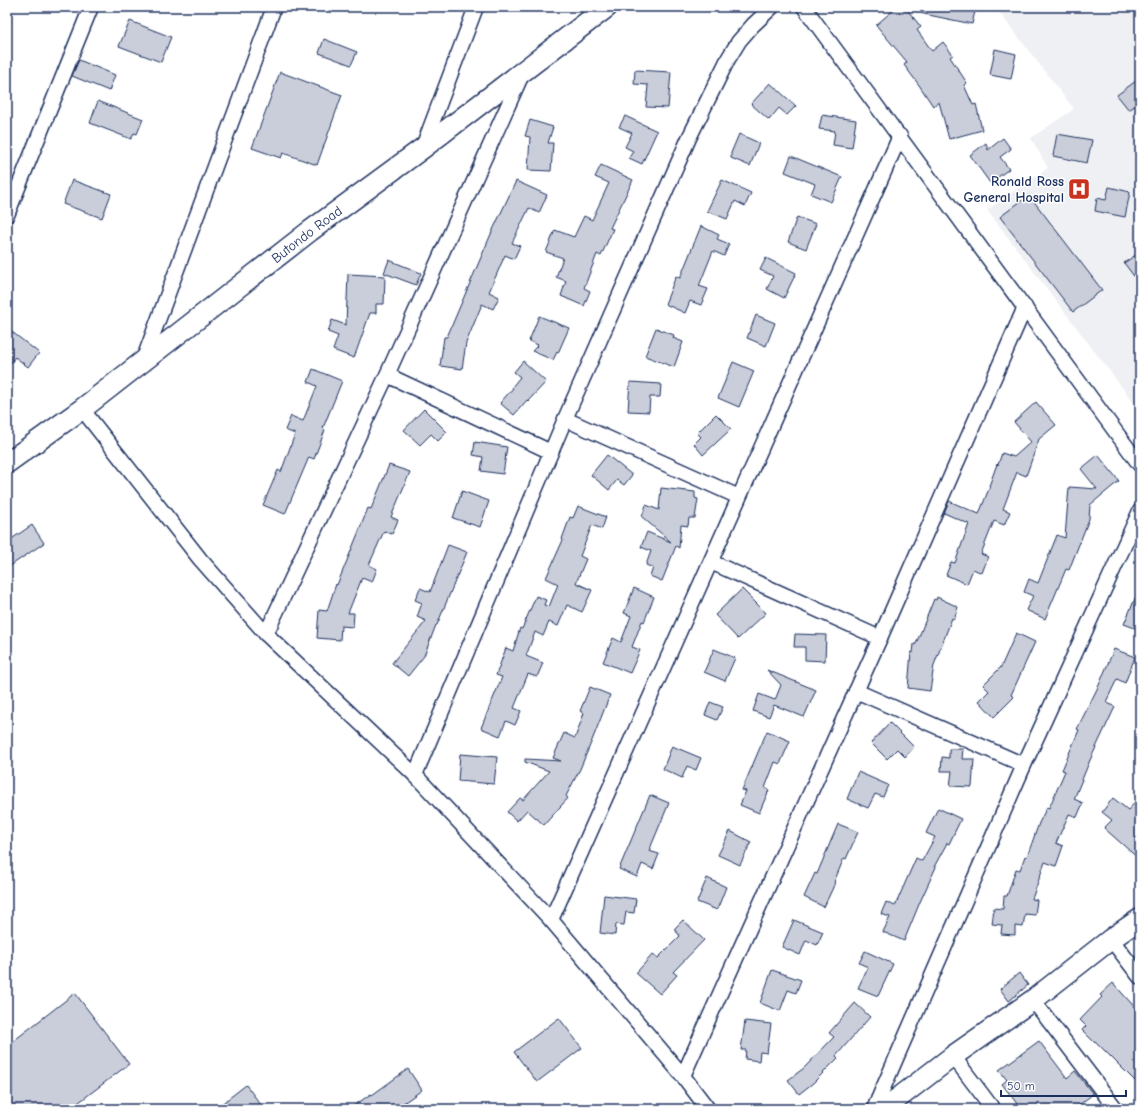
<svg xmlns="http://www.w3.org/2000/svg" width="1147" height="1116" viewBox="0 0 1147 1116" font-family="'Comic Neue',sans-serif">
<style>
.built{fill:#eff0f4}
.building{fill:#caceda;stroke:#1b2f5e}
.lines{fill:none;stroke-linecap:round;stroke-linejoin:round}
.street-casing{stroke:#1b2f5e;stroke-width:17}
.secondary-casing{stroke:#1b2f5e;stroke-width:23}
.street{stroke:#fff;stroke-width:14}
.secondary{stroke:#fff;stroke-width:20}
.labels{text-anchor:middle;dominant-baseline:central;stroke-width:3;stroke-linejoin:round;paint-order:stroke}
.poi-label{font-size:14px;font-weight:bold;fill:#1b2f5e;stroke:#fff;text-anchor:end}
.street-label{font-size:14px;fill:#1b2f5e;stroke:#fff}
</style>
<rect width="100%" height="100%" fill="#fff"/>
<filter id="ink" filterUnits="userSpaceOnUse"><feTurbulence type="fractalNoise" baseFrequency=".025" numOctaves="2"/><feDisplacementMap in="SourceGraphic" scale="8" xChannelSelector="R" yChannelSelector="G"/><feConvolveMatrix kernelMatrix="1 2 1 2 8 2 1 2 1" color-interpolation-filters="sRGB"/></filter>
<g filter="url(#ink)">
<path class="built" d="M995,7H1140V411L987,210L1048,168L1031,138L1074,109Z"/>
<g class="building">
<path d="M897,7H905L921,27L917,30L932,51L943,42L953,55L950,57L967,83L964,85L973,105L976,104L982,130L949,139L939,102L933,106L919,85L904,65L907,62L876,25Z"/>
<path d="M919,7H976L972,24L919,13Z"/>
<path d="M130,21L171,37L161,62L119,46Z"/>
<path d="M324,39L357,52L351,65L319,53Z"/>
<path d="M995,49L1016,54L1011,79L990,75Z"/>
<path d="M79,60L115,75L109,91L72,76Z"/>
<path d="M635,70L671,72L668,108L646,107L648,85L634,84Z"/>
<path d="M280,72L342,95L317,165L283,153L281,158L252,148Z"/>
<path d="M1140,78V102L1129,110L1117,95Z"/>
<path d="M770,83L796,106L787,115L779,108L769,120L751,104Z"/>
<path d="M98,101L143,119L137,134L134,133L131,139L90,123Z"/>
<path d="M822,115L856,120L852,148L833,145L835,131L819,129Z"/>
<path d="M625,116L657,131L642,164L629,158L633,151L625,147L632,133L619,127Z"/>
<path d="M530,120L553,127L548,143H553L551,171L528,170L530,137L525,136Z"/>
<path d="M739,134L759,143L750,166L731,158V153Z"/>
<path d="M1057,134L1092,140L1087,163L1053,156Z"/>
<path d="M1003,138L1011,149L1000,157L1009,169L990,183L970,155L986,143L988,150Z"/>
<path d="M791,156L842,177L831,202L811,194L815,184L785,172Z"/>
<path d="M601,165L633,180L610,228L613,229L601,256L597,254L584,288L590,291L584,306L561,296L566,281L556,277L563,258L546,252L555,230L574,237L584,216L592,220L609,183L595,177Z"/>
<path d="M72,180L111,194L102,218L63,204Z"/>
<path d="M722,180L751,193L745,206L735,201L727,219L707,211Z"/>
<path d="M516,181L547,195L539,213L529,208L512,243L520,246L514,259L505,255L489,292L499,297L493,309L482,304L466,343L462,369L440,366L444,337H447L458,311L491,234Z"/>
<path d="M1109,187L1130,192L1125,217L1095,211L1097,198L1106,200Z"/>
<path d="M1029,195L1102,290L1073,312L1000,217Z"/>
<path d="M797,217L816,224L806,249L788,242Z"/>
<path d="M701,226L719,235L717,239L729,244L724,256L713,251L699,286L708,289L701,305L690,301L685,313L665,304L676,276L680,278Z"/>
<path d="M1140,252V284L1124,263Z"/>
<path d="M766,258L796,273L784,298L767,289L773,276L760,270Z"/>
<path d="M389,260L421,273L416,285L384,273Z"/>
<path d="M348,274L385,276L384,304H376V313H370L354,358L333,350L338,336L328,332L332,320L346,325Z"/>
<path d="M756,315L775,323L766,346L747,338Z"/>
<path d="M539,316L569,328L558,353L557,352L553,360L532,351L538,345L529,341Z"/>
<path d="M7,328L39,353L28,367L15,357L7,368Z"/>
<path d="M656,328L674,335L673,338L683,342L674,367L645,356Z"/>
<path d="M523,361L546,382L528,401L527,400L514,415L500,403L513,388L512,387L520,377L514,372Z"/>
<path d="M733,362L754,371L739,407L718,398Z"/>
<path d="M313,369L342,381L323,428L325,430L314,459L309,457L285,514L263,505L278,470L281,472L295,434L285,430L291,416L303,421L317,386L308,382Z"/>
<path d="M630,382L661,384L660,397H650L649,412L628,411Z"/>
<path d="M1036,402L1056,425L1039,439L1026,476L1017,472L1003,509L1010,512L1004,525L994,521L981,554L988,557L982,573L973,569L967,584L946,575L951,562L955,563L969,524L944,513L949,501L979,514L990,486H989L997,464L998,465L1002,453L1014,457L1031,442L1014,422Z"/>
<path d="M424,409L447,432L438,441L431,434L420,445L404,430Z"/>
<path d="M716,414L731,429L703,455L694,444L701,437L697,433Z"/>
<path d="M475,442L507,447L503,474L481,471L483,457L473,455Z"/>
<path d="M607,455L632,475L624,485L617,480L609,490L591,475Z"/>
<path d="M1098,455L1119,481L1090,505L1089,519L1069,570L1066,569L1045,619L1026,610L1033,596L1024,592L1029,579L1038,583L1057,535L1065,538L1069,487L1097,489L1081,469Z"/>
<path d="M389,465L410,472L391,517L398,520L392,534L384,531L369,565L377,569L372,582L362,578L348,613H354L353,627L341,626L340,640L317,638L319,610L327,611L336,584L337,585L357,536L368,508L371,509Z"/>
<path d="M661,488L695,492V498L698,499L695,518H689L688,526L681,525L679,548L676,546L662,581L650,576L653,568L646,565L651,551L641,547L647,532L671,542L642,517L646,505L659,510Z"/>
<path d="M462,491L489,501L480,527L453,518Z"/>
<path d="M578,506L606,517L602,529L592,525L580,556L586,559L576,583L592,590L582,612L567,605L558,626L549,622L543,636L535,632L526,656L543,663L537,677L528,674L514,708L521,711L515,725L506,721L500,736L481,728L502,677L496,675L506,648L513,651L520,628L522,629L536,596L546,600L544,605L549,607L558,584L546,578L563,540L562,539L570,517L573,518Z"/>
<path d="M32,525L44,543L7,568V542Z"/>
<path d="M448,545L467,552L437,625H436L424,656L408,676L392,663L426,621L417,617L422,603L415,600L420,588L430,592Z"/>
<path d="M1140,587V630L1124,624Z"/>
<path d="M634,588L654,597L644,622L642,621L632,647L640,650L630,673L603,662L613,638L621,642L631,616L624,613Z"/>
<path d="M742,589L766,613L738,639L715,615Z"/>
<path d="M937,597L958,607L954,619L952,618L934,665L930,691L908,688L911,652L913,653L914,644H916L934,599L936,600Z"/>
<path d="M1016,633L1035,642L1011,695L1014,697L994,717L979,701L989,691L983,685L1001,667Z"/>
<path d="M795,634L826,635L825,661L805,660V647H794Z"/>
<path d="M714,649L735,658L725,681L704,672Z"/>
<path d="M1114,649L1135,657L1125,683L1117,679L1106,702L1115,707L1090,760L1074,799L1083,803L1077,817L1069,814L1056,843L1063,846L1056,866L1045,862L1032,899L1037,900L1035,915L1025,914L1023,927L1015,926V935L1001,934L1002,925L992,924L994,908L1003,909L1004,896H1007L1016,869L1020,870L1025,856L1027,857L1039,823L1047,807L1049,808L1065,771L1062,770L1079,730L1077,729L1099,685Z"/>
<path d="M767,670L816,690L804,717L774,705L769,717L753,711L759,694L775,700L781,685Z"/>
<path d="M590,687L610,695L593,738L580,769L566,796L568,798L544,825L527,810L517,821L507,812L520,798L523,800L549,771L525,762V759L561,761L553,758L564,733L575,738L584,713L580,711Z"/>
<path d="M710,702L723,707L717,720L705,715Z"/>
<path d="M890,723L914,747L905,757L897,749L887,759L871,743Z"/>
<path d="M767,731L790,741L780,764L775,762L765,788L769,790L759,813L740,805L746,791L742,790Z"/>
<path d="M672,746L701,758L696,770L687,766L682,778L663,769Z"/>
<path d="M949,749H963L962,759H974L972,787L950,786L952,771H941L942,757L949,758Z"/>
<path d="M460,754L497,757L494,784L458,781Z"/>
<path d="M858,772L888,785L883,797L875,794L868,808L847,799Z"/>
<path d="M650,795L669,803L649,851L659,854L653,869L642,864L637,877L619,869Z"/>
<path d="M1140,797V860L1104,828L1112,820L1102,812L1113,798L1128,810Z"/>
<path d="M938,808L961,819L949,844L947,843L934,867H936L920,902L904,941L883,932L890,917L881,914L886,902L895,906L916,858L922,861L935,837L926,833Z"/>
<path d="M838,824L858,832L846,859L844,858L834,882L835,883L824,907L804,897L815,873L817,874Z"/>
<path d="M730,831L751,842L740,865L718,855Z"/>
<path d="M707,878L726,887L717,910L697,902Z"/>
<path d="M604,895L636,899L634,913L626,912L624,925L616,924L615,935L600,933Z"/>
<path d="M683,920L704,940L673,972L677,975L660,994L636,973L653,954L658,958L680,936L674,929Z"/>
<path d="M794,920L823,932L817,945L806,940L800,955L782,947Z"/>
<path d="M865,951L893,964L878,996L858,988L868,967L859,963Z"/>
<path d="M772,970L801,980L796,993L788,990L780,1011L760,1003Z"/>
<path d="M1019,973L1028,985L1009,1001L1000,989Z"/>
<path d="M1113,983L1140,1013V1086L1096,1042L1095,1043L1082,1030L1086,1026L1080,1020L1102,997L1100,995Z"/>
<path d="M75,993L129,1064L70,1109H7V1046Z"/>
<path d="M855,1003L870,1017L836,1056L838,1058L813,1083L799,1094L788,1080L804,1068L834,1037L829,1033Z"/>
<path d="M559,1018L582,1048L537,1082L514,1052Z"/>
<path d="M745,1021L771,1024L767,1053L760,1052L759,1061L745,1059L746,1050H741Z"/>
<path d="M1039,1041L1067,1078L1075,1071L1093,1094L1074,1109H1021L1002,1084L1007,1080L999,1070Z"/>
<path d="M408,1069L422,1090L395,1109H349L371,1094L372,1095Z"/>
<path d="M246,1085L264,1109H215Z"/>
</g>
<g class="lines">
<g class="street-casing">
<g id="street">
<path d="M804,7L1140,465"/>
<path d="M423,147L476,7"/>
<path d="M7,215L91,7"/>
<path d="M143,361L274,7"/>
<path d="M387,375L551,452"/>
<path d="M82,409L200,559L266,634L415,775L551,920L683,1076L708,1109"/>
<path d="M565,419L739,497"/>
<path d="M711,562L880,638"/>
<path d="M266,634L387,375L523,72"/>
<path d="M856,691L1024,765"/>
<path d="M415,775L565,419L689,138L728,59L739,41L753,25L772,7"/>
<path d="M551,920L900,136"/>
<path d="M1111,939L1140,977"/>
<path d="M1033,1000L1116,1109"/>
<path d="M953,1056L993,1109"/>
<path d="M683,1076L880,638L1025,307"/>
<path d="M874,1109L1024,765L1140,511"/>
</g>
</g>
<g class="secondary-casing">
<g id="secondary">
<path id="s1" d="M7,463L82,409L310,231L423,148L607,7"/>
<path d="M884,1109L953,1056L1033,1000L1111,939L1140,919"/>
</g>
</g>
<use href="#street" class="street"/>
<use href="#secondary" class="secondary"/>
</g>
</g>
<defs>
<g id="hospital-square" transform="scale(1.15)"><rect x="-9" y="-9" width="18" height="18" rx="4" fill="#c8321e" stroke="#fff"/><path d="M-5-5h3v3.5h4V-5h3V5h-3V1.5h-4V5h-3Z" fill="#fff"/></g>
</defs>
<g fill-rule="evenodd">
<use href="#hospital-square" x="1079" y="189"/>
</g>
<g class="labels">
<g class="poi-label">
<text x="1064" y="181">Ronald Ross<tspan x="1064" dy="16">General Hospital</tspan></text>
</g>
<g class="street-label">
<text stroke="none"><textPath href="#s1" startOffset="377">Butondo Road</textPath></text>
</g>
</g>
<rect width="1147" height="1116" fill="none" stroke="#fff" stroke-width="24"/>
<rect x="12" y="12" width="1123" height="1092" fill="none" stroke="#1b2f5e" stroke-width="1.5" filter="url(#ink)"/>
<path d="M1001 1090v6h125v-6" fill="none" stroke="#1b2f5e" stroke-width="2"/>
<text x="1007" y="1090" font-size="12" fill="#1b2f5e" stroke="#ffffff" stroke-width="3" paint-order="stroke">50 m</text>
</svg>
